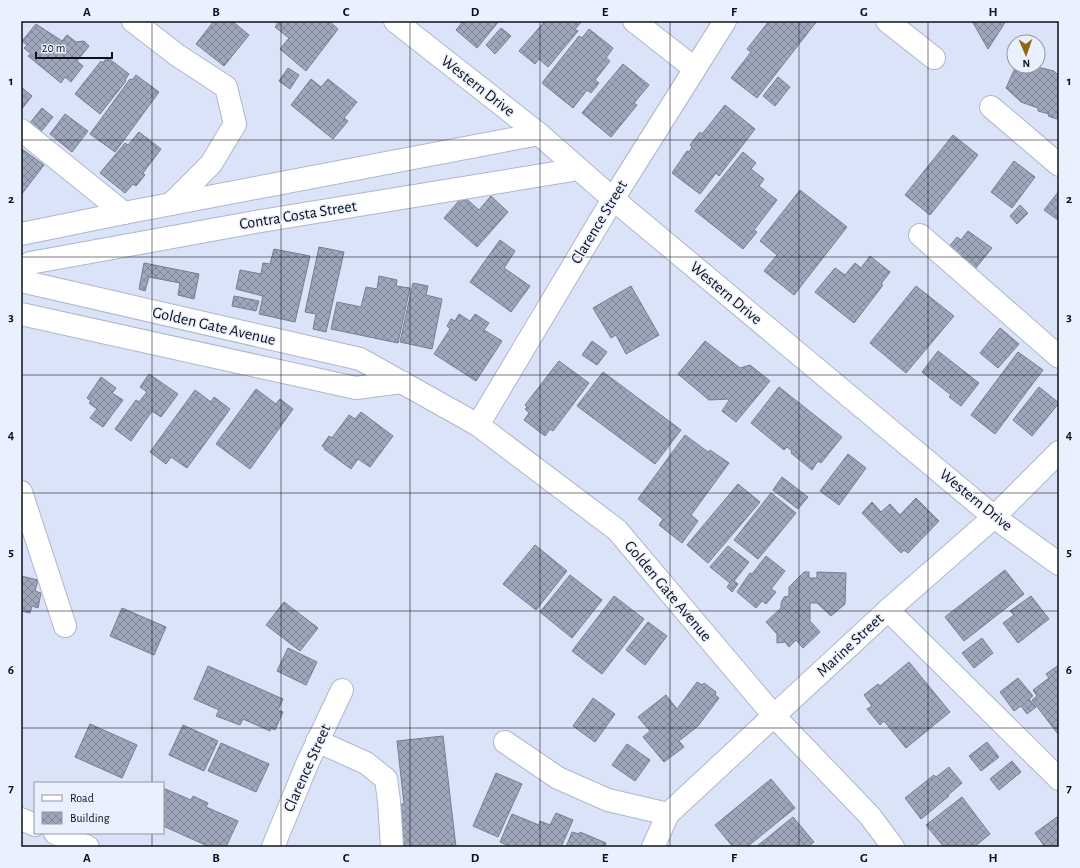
<svg xmlns="http://www.w3.org/2000/svg" width="1080" height="868" viewBox="0 0 1080 868" font-family="'Alegreya Sans',sans-serif">
<style>
.building{fill:url(#building-cross-hatch);stroke:#757d90}
.lines{fill:none;stroke-linecap:round;stroke-linejoin:round}
.minor-casing{stroke:#aeb7cc;stroke-width:24}
.minor{stroke:#fff;stroke-width:22}
.grid{fill:none;stroke:#0e1118;stroke-width:1;stroke-opacity:0.55}
.labels{text-anchor:middle;dominant-baseline:central;stroke-width:3;stroke-linejoin:round;paint-order:stroke}
.street-label{font-size:16px;fill:#0e1118;stroke:#eaf0fd}
.neatline{fill:none;stroke:#0e1118;stroke-width:1.5}
.grid-label{font-size:13px;text-anchor:middle;font-weight:bold;fill:#0e1118}
</style>
<defs>
<pattern id="building-cross-hatch" width="8" height="8" patternUnits="userSpaceOnUse"><rect width="8" height="8" fill="#9ea7bb"/><path d="M0 0l8 8M0 8l8-8" fill="none" stroke="#7f8797"/></pattern>
</defs>
<rect width="100%" height="100%" fill="#dae3f8"/>
<g class="building">
<path d="M214,21H232L249,35L224,66L196,44Z"/>
<path d="M279,21H329L338,29L306,71L280,49L289,38L275,27Z"/>
<path d="M463,21H499L477,48L456,30Z"/>
<path d="M545,21H582L575,29L578,31L548,67L539,59L535,64L519,51Z"/>
<path d="M769,21H817L757,98L731,78L751,52L747,49Z"/>
<path d="M972,21H1006L988,49Z"/>
<path d="M36,24L62,41L67,35L76,42L84,41L89,46L77,61L83,66L71,82L65,77L61,83L28,56L31,54L24,48L27,45L22,41Z"/>
<path d="M501,28L511,36L495,54L486,45Z"/>
<path d="M589,29L613,48L606,58L610,61L595,80L599,83L591,93L587,90L573,108L542,83L579,36L582,38Z"/>
<path d="M107,57L129,74L125,80L126,81L100,114L75,94L101,61L103,63Z"/>
<path d="M623,64L649,85L634,103L637,105L611,137L582,113Z"/>
<path d="M1016,66H1033L1054,71L1059,76V115L1057,119L1048,116L1049,114L1038,111V108L1021,102L1006,88Z"/>
<path d="M288,68L299,75L290,89L279,81Z"/>
<path d="M136,75L159,92L115,152L90,134L130,79L132,80Z"/>
<path d="M778,77L790,87L775,106L763,96Z"/>
<path d="M311,79L321,87L328,79L357,102L344,118L348,121L333,139L291,105Z"/>
<path d="M21,87L32,96L21,110Z"/>
<path d="M725,105L755,129L719,176L716,173L700,194L672,173L687,151L689,152L692,147L690,145L700,132L702,134Z"/>
<path d="M42,108L53,117L40,133L29,124Z"/>
<path d="M65,114L88,131L72,152L50,134Z"/>
<path d="M139,132L161,149L143,173L145,175L136,186L133,184L125,193L100,173L125,143L128,145Z"/>
<path d="M953,135L978,155L930,215L905,195Z"/>
<path d="M22,149L44,165L21,195V150Z"/>
<path d="M743,152L756,163L751,169L764,179L759,186L777,200L754,230L757,232L743,249L695,211Z"/>
<path d="M1014,161L1035,177L1012,208L991,192Z"/>
<path d="M800,190L847,227L794,295L764,271L777,255L760,241Z"/>
<path d="M1059,191V219L1058,220L1044,210Z"/>
<path d="M463,196L479,210L491,196L508,212L477,247L444,218Z"/>
<path d="M1020,205L1028,213L1017,224L1010,216Z"/>
<path d="M968,231L992,248L975,269L948,248L957,237L961,240Z"/>
<path d="M500,240L515,251L504,268L530,286L511,312L470,282Z"/>
<path d="M319,247L344,252L326,332L313,329L316,314L305,312Z"/>
<path d="M274,249L310,256L295,322L259,314L263,296L236,289L240,270L261,274L263,263L270,264Z"/>
<path d="M870,256L890,272L881,284L883,285L854,323L815,292L835,268L845,275L855,263L861,268Z"/>
<path d="M144,263L199,274L194,299L178,295L180,283L149,277L145,291L139,289Z"/>
<path d="M379,276L397,280L396,286L410,288L398,343L331,329L337,302L361,307L366,287L377,289Z"/>
<path d="M413,283L428,286L426,295L442,299L432,349L400,342Z"/>
<path d="M631,286L659,335L626,354L616,335L611,338L593,308Z"/>
<path d="M916,286L954,316L906,373L870,343Z"/>
<path d="M234,296L259,301L256,311L232,306Z"/>
<path d="M459,314L470,321L475,314L489,323L484,330L502,341L476,381L434,354L450,329L447,326L451,319L455,321Z"/>
<path d="M1000,328L1019,344L998,368L980,353Z"/>
<path d="M592,341L607,352L597,365L582,355Z"/>
<path d="M705,341L740,368L750,365L770,381L736,422L722,411L730,399L709,400L678,374Z"/>
<path d="M938,351L979,383L961,406L949,397L951,395L922,372Z"/>
<path d="M1018,352L1043,370L995,434L971,415Z"/>
<path d="M559,361L589,383L553,431L550,429L545,436L524,420L529,413L525,409L527,407L525,405Z"/>
<path d="M603,372L681,430L655,464L577,406Z"/>
<path d="M149,374L178,394L161,417L152,411L131,441L115,429L136,400L139,402L147,392L140,387Z"/>
<path d="M101,377L116,388L112,393L123,400L103,427L90,418L97,409L89,403L91,401L87,398Z"/>
<path d="M779,387L842,437L821,463L818,461L812,470L791,453L792,451L787,447L784,450L751,423Z"/>
<path d="M1039,387L1059,403L1032,436L1013,420Z"/>
<path d="M256,389L276,404L280,399L293,409L250,469L216,444Z"/>
<path d="M195,390L211,402L214,397L230,409L187,468L171,457L166,464L150,452Z"/>
<path d="M361,412L393,436L370,467L358,459L351,469L324,449L325,448L322,446L329,436L332,438L349,415L355,419Z"/>
<path d="M685,435L708,452L710,450L729,463L691,515L698,521L682,543L659,525L663,519L638,499Z"/>
<path d="M848,454L866,468L839,505L820,491Z"/>
<path d="M782,477L808,497L798,509L773,490Z"/>
<path d="M738,484L760,502L708,563L687,545Z"/>
<path d="M771,493L796,513L758,559L734,540Z"/>
<path d="M916,498L939,521L908,553L904,550L901,553L862,513L872,502L881,512L890,504L900,515Z"/>
<path d="M535,545L567,571L536,610L503,584Z"/>
<path d="M728,546L749,562L734,581L738,584L732,592L727,587L730,583L710,567Z"/>
<path d="M766,556L785,571L771,589L776,592L766,604L762,601L756,608L737,592L750,573L752,574Z"/>
<path d="M1005,570L1024,594L964,641L945,617Z"/>
<path d="M804,572H809V578H817V572L846,573L845,604L831,616L817,603H810V621L820,632L803,648L796,640L789,647L785,642L777,643V634L766,622L781,608V603L784,597L789,596V587Z"/>
<path d="M570,575L602,600L572,638L540,612Z"/>
<path d="M21,576L38,580L35,591L41,593L38,608L32,606L30,613L21,611Z"/>
<path d="M614,596L644,619L602,674L572,651Z"/>
<path d="M1031,596L1049,619L1018,643L1003,623L1014,615L1010,611Z"/>
<path d="M284,602L318,628L300,651L266,625Z"/>
<path d="M122,608L166,627L154,655L110,636Z"/>
<path d="M648,622L667,636L645,665L626,650Z"/>
<path d="M982,638L993,653L974,668L962,653Z"/>
<path d="M288,648L317,662L306,685L277,671Z"/>
<path d="M909,662L950,712L906,748L884,721L880,725L867,709L872,706L864,695L878,684L880,686Z"/>
<path d="M1059,665V733L1058,734L1032,700L1037,696L1033,690L1049,678L1046,674Z"/>
<path d="M208,666L283,699L278,710L283,712L275,730L271,728L270,731L243,719L240,725L216,716L219,710L194,699Z"/>
<path d="M1018,678L1033,696L1029,699L1036,707L1027,714L1021,706L1014,711L1000,692Z"/>
<path d="M697,682L702,685L704,683L716,692L715,695L719,698L698,726L679,741L684,747L664,762L643,737L650,731L638,717L666,695L677,709Z"/>
<path d="M593,698L615,714L595,742L573,726Z"/>
<path d="M90,724L137,745L122,778L75,757Z"/>
<path d="M183,725L218,741L204,771L169,755Z"/>
<path d="M443,736L456,847H399L394,805L404,804L397,741Z"/>
<path d="M987,742L999,757L981,771L969,756Z"/>
<path d="M221,743L269,764L256,792L208,771Z"/>
<path d="M627,744L650,760L635,781L612,765Z"/>
<path d="M1012,761L1021,772L999,790L990,779Z"/>
<path d="M949,767L962,783L948,795L949,796L921,819L905,798L934,775L936,777Z"/>
<path d="M496,773L522,784L498,837L473,826Z"/>
<path d="M771,779L795,808L747,847H733L715,825Z"/>
<path d="M163,788L191,800L193,796L208,803L206,807L238,821L226,847H210L163,826Z"/>
<path d="M962,797L990,834L974,847H944L926,825Z"/>
<path d="M556,813L573,820L561,847H511L500,842L512,814L539,825L540,821L550,825Z"/>
<path d="M793,817L814,842L808,847H756Z"/>
<path d="M1057,817L1059,820V847H1045L1035,833Z"/>
<path d="M572,832L579,834L580,832L606,843L605,847H566Z"/>
</g>
<g class="lines">
<g class="minor-casing">
<g id="minor">
<path d="M133,21L177,55L226,87L235,124L211,164L171,204"/>
<path d="M395,21L539,134L613,199L994,517L1059,564"/>
<path d="M634,21L694,68"/>
<path d="M887,21L934,58"/>
<path d="M991,107L1059,165"/>
<path d="M21,130L124,213"/>
<path d="M21,234L124,213L539,134"/>
<path d="M920,235L1059,357"/>
<path d="M21,272L30,263L255,222L579,169"/>
<path d="M21,281L360,359L478,425L617,530L775,717L870,816L893,847"/>
<path d="M21,314L356,388L402,382"/>
<path d="M478,425L613,199L725,21"/>
<path d="M21,492L65,626"/>
<path d="M888,610L1059,779"/>
<path d="M317,741L366,763L386,779L389,801L392,847"/>
<path d="M505,742L558,778L608,800L668,814"/>
<path d="M21,819L35,825"/>
<path d="M55,833L88,847"/>
<path d="M273,847L307,764L342,690"/>
<path d="M653,847L668,814L888,610L994,517L1059,452"/>
</g>
</g>
<use href="#minor" class="minor"/>
</g>
<path class="grid" d="M152,21V783M281,21V847M410,21V847M540,21V847M670,21V847M799,21V847M928,21V847M21,140H1059M21,257H1059M21,375H1059M21,493H1059M21,611H1059M21,728H1059M152,833V847"/>
<g class="labels">
<g class="street-label">
<text transform="translate(478 86) rotate(38)">Western Drive</text>
<text transform="translate(298 215) rotate(-9)">Contra Costa Street</text>
<text transform="translate(599 222) rotate(-59)">Clarence Street</text>
<text transform="translate(726 293) rotate(40)">Western Drive</text>
<text transform="translate(214 326) rotate(13)">Golden Gate Avenue</text>
<text transform="translate(976 500) rotate(39)">Western Drive</text>
<text transform="translate(668 591) rotate(50)">Golden Gate Avenue</text>
<text transform="translate(850 645) rotate(-43)">Marine Street</text>
<text transform="translate(307 768) rotate(-66)">Clarence Street</text>
</g>
</g>
<rect width="1080" height="868" fill="none" stroke="#eaf0fd" stroke-width="44"/>
<rect x="34" y="782" width="130" height="52" fill="#eaf0fd" stroke="#9297a1"/>
<rect x="42" y="795" width="20" height="6" fill="#ffffff" stroke="#9297a1"/>
<text x="70" y="802" font-size="12" fill="#0e1118">Road</text>
<rect x="42" y="812" width="20" height="12" fill="url(#building-cross-hatch)" stroke="#9297a1"/>
<text x="70" y="822" font-size="12" fill="#0e1118">Building</text>
<g transform="translate(1026 54) rotate(178)"><circle r="19" fill="#eaf0fd" stroke="#9297a1"/>
<path d="M0-3L7 15L0 10L-7 15Z" fill="#91680f"/>
<text y="-6" font-size="11" font-weight="bold" text-anchor="middle" fill="#0e1118">N</text>
</g>
<path d="M36 52v6h76v-6" fill="none" stroke="#0e1118" stroke-width="2"/>
<text x="42" y="52" font-size="12" fill="#0e1118" stroke="#eaf0fd" stroke-width="3" paint-order="stroke">20 m</text>
<rect x="22" y="22" width="1036" height="824" class="neatline"/>
<g class="grid-label">
<text x="87" y="16">A</text>
<text x="216" y="16">B</text>
<text x="346" y="16">C</text>
<text x="475" y="16">D</text>
<text x="605" y="16">E</text>
<text x="734" y="16">F</text>
<text x="864" y="16">G</text>
<text x="993" y="16">H</text>
<text x="11" y="85">1</text>
<text x="1069" y="85">1</text>
<text x="11" y="203">2</text>
<text x="1069" y="203">2</text>
<text x="11" y="321">3</text>
<text x="1069" y="321">3</text>
<text x="11" y="439">4</text>
<text x="1069" y="439">4</text>
<text x="11" y="556">5</text>
<text x="1069" y="556">5</text>
<text x="11" y="674">6</text>
<text x="1069" y="674">6</text>
<text x="11" y="792">7</text>
<text x="1069" y="792">7</text>
<text x="87" y="862">A</text>
<text x="216" y="862">B</text>
<text x="346" y="862">C</text>
<text x="475" y="862">D</text>
<text x="605" y="862">E</text>
<text x="734" y="862">F</text>
<text x="864" y="862">G</text>
<text x="993" y="862">H</text>
</g>
</svg>
